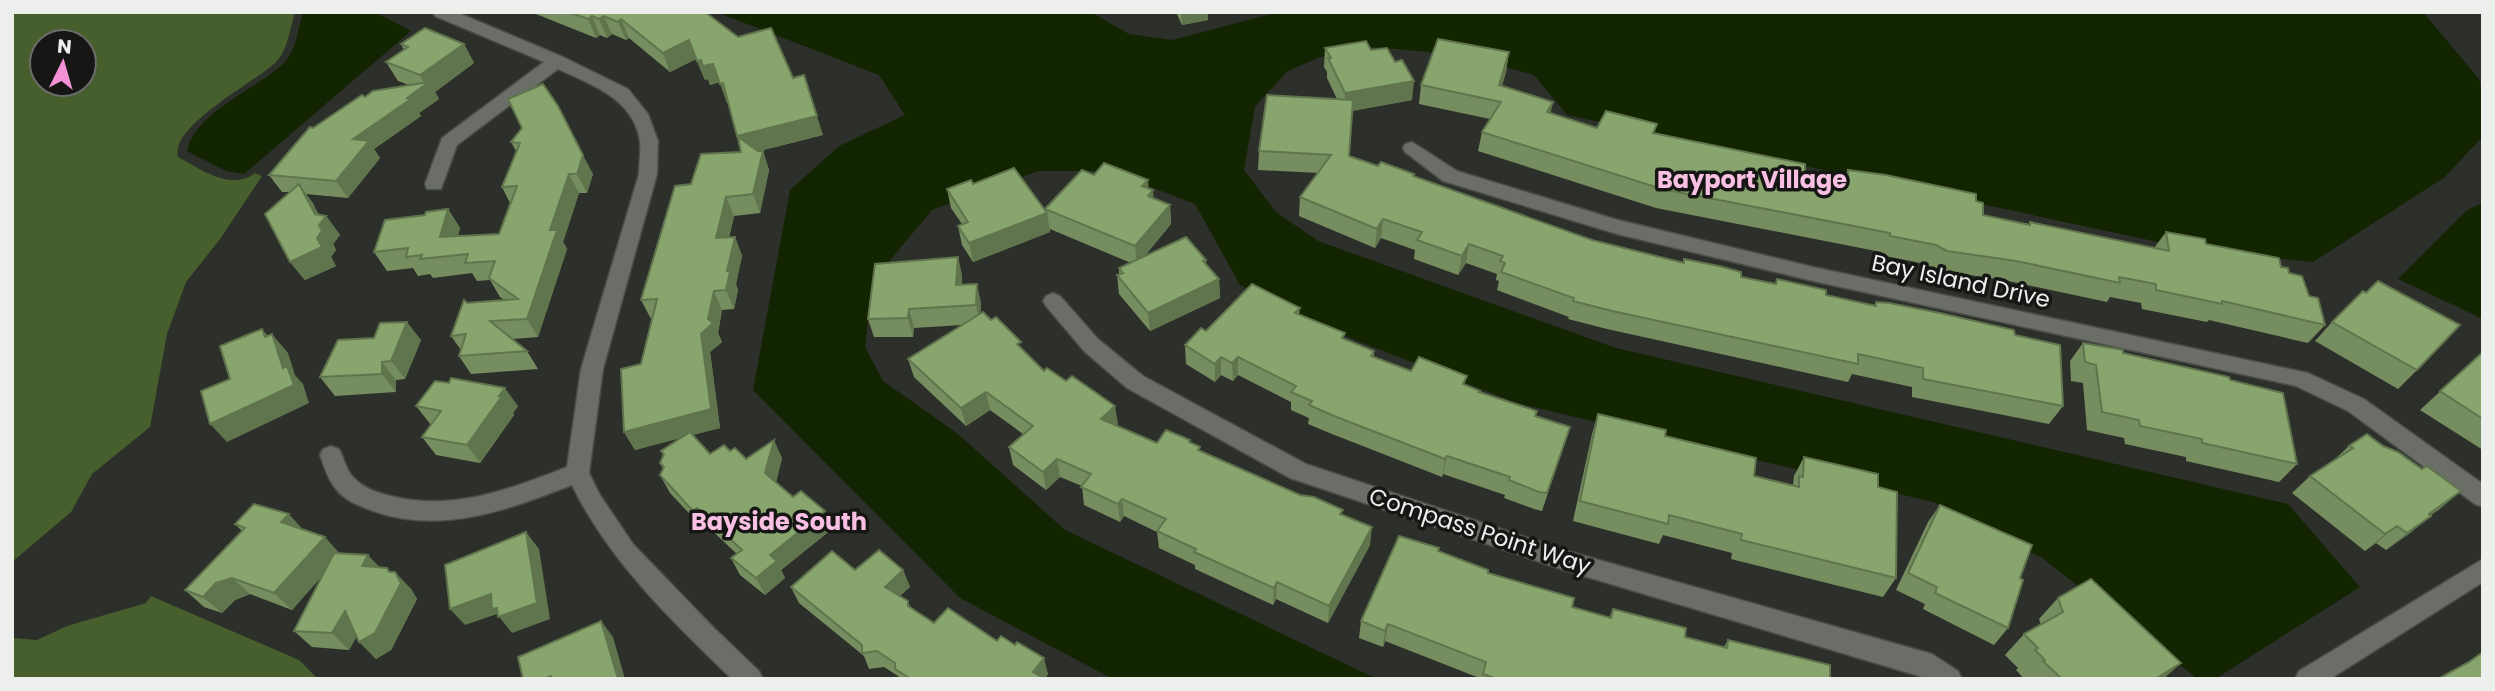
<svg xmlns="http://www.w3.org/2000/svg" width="2495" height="691" viewBox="0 0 2495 691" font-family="Poppins,sans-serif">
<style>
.green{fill:#475f2c;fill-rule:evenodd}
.water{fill:#132400}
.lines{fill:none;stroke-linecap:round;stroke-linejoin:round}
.street-casing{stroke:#494c46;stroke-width:3}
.street{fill:#6a6e67;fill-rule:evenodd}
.wall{fill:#768e5f}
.shaded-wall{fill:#60744d}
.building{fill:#89a56e;stroke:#60744d;stroke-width:2}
.labels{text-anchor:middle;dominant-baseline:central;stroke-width:7;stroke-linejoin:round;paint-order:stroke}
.street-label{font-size:23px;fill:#edefec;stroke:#161715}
.neighbourhood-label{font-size:24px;font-weight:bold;fill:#f9c0e4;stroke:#161715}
</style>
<rect width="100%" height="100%" fill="#2d302a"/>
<g class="green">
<path d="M12,12H295C290,28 288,50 276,62C257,81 169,126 178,157C201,169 231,192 255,173L262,176L220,239L186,282L167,334L150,427L92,474L71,512L12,562ZM42,42H84V84H42Z"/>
<path d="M151,596L299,660L318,679H12V638L37,640L67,626L146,603Z"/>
</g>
<g class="water">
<path d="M303,12H375L411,31L244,174L226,171L187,151C194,113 258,88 284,63C296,51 298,29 303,12Z"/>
<path d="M716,12H1091L1129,34L1172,40L1279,12H2423L2479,79L2483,99V136L2445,177L2313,262L2200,251L1567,115L1534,75L1460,55L1374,47L1320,57L1288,71L1255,106L1244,170L1276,212L1318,241L1616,348L2288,504L2360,587L2215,679H2198L2042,558L1933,502L1517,403L1355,340L1240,285L1195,204L1109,171H1038L932,210L872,282L865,347L883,381L958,434L1065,530L1377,679H1113L960,598L753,390L790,190L839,146L905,115L879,75Z"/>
<path d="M2483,203V319L2398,279L2467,210Z"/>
</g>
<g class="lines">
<g class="street-casing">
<g id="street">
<path d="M433,12H456L563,57L628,89L648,114L658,141L657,174L603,369L589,473L600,495L633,544L714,628L759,671L763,679H732C672,621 609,561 572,485C507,510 442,535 373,511C360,506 345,501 336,489C328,480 324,466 320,455L323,449L331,446L339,449C344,458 346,470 353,477C363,488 377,493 391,496C453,512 510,489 567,467L581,369L639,174C639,164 641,151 640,141C633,98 592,85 558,69L457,145L441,189H427L425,184L442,138L544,62L435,16Z"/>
<path d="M1412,142L1457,171L1618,220L1813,267L2308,373L2364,399L2483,484V507L2475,504L2348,411L2296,386L1813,281L1617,234L1443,181L1405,152L1403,148L1405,144Z"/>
<path d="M1053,293L1060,296L1098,339L1143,376L1306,464L1567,551L1932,654L1958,671L1962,679H1929L1567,571L1290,478L1127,388L1084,351L1046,306L1043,301L1046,296Z"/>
<path d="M2483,559V582L2330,679H2295L2299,671Z"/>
</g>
</g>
<use href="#street" class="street"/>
</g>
<g class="wall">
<path d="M531,12H705L793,78L823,135L759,151H763L769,170L760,213L734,216L729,238L735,237L742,256L736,284L738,290L734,309L722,310L718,333L722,342L710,352L720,428L692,435L710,454L730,451L746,459L782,458L776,482L832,529L781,570L785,578L765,595L740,575L731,558L737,554L707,526L703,528L670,493L660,475L663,469L660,463L663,455L661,451L682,437L635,450L624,432L653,319H651L641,300L691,184L741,152L728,102L727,103L720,82L710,85L708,79L705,80L696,59L670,72L629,38L626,40L612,34L607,38L600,35L596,38Z"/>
<path d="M1176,12H1208V20L1182,25Z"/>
<path d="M401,44H464L474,63L435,92L439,99L419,113L421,116L374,149L380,158L348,198L306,194L319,215L326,216L340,235L333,244L336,250L331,257L336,266L305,280L290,262V192H282L269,175L313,128L365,97L409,85L398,81L386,62L404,50Z"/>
<path d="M1325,48L1371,50L1412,100L1352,111L1349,156L1378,166L1414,174V177L1592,240L1683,262L1684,259L1741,277L1775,284L1777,279L1826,295L1874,306L1876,302L2015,335L2063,406L2049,424L1912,397V387L1852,374L1848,382L1607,329L1568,319L1569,317L1497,290L1499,281L1496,280L1497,274L1466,263L1458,275L1414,259L1415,250L1381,238L1375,248L1299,216L1300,197L1318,173L1258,170L1259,151L1337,99L1327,78V72L1324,67Z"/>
<path d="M1509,52L1506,72L1502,86L1553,102L1550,113L1597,128L1657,124L1654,134L1805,172L1812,176L1841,184L1848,170L1976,201L1983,215L2029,224L2030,222L2154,248L2166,232L2281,267L2289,273L2309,296L2325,325L2308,343L2209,320L2207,322L2142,309L2141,303L2110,297L2107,302L2004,280L1936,270L1925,264L1881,255V252L1656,208L1478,151L1482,132L1490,119L1419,104L1421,85Z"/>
<path d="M522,128L593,174L587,193H579L563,242L567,249L538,337L512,339L527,351L538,369L471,374L459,356L461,350L451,336L467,303L505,300L500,297L490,280L477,281L472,273L433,278L430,274L418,276L413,268L387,271L374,252L425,215L448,209L460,228L458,236L499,234L510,203L502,187L516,151L511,142Z"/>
<path d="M1094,175L1148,189L1153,198L1170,205L1171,224L1144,257L1206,260V264L1219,279L1220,298L1150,331L1119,294L1117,275H1119V268L1131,263L1050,229V232L973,262L962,245L958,226L962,224L951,208L947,189L973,184L1045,209Z"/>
<path d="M958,257L962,276V285L981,303L980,313L1023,350L1044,371L1118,424L1116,426L1157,443L1190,440V443L1200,451L1342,514L1370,545L1328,623L1276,599L1273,605L1195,569V565L1159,548L1157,532L1124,516L1120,522L1084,505L1082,486L1060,477L1046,490L1013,465L1009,447L1023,434L990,410L966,426L914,377L908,359L962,325L914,328L913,337H874L868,319Z"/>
<path d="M2366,293L2417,370L2398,389L2315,341L2332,322Z"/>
<path d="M1300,308L1299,314L1345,339L1374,351V357L1411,371L1465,385L1479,393L1535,416L1564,445L1542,511L1534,509L1504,498L1505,495L1443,474L1442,477L1332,434L1308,424L1309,418L1291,410V402L1238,375L1233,381L1221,375L1215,382L1186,364L1185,345L1206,331Z"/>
<path d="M374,338L421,340L405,379L396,380V392L335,396L320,377Z"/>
<path d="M2083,343L2230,380L2297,464L2279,482L2186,461V457L2125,444L2124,438L2087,430L2083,383L2071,381L2070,361Z"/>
<path d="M2483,352V450L2420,410Z"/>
<path d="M416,406H518L513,413L514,415L480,463L436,455L422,437L431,425Z"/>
<path d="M1598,414L1665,436L1754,476L1793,485L1794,476L1804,457L1878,487L1896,578L1883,597L1731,559L1732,553L1663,535L1659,544L1573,521L1592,434Z"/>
<path d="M2349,446L2440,509L2430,515L2410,533L2386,550L2376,543L2365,551L2292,493L2310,476L2333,461Z"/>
<path d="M1940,505L2020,578L2008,628L1994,645L1923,609L1925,604L1896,590L1928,522Z"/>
<path d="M235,524L304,530L340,553L391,572L411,589L417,599L391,650L376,659L356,637L349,650L312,647L294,631L323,574L292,610L250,594L235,600L222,613L204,607L185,590L242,531Z"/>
<path d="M1438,551L1488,573L1572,607L1609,618L1613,609L1685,637L1724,647L1728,640L1830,679H1482L1385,641L1383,647L1359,638L1361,621Z"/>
<path d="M855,570H903L910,587L900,596L908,601L910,607L934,623L1048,674L1045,679H899L898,676L884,667L869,669L864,656L799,603L791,587Z"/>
<path d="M2058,598L2181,663L2163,679H2024L2016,670L2018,668L2005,655L2024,634L2041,625L2039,619Z"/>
</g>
<g class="shaded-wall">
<path d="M1181,12H1208V20L1182,25Z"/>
<path d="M592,16L600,35L596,38L588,19Z"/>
<path d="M604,16L612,34L607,38L599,19Z"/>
<path d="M621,19L629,38L626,40L618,22Z"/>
<path d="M689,40L696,59L670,72L663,53Z"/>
<path d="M464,44L474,63L435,92L439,99L419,113L421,116L374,149L380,158L348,198L336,181L353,139L425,85L420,75Z"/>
<path d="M1509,52L1506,72L1496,104L1499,85Z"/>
<path d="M701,60L713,64L720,82L710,85L708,79L705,80L697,61Z"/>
<path d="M1414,81L1412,100L1344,112L1345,93Z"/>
<path d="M723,83L730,102L727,103L720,84Z"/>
<path d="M1553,102L1549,121L1547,112Z"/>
<path d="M817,116L823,135L744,155L737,136Z"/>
<path d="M763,151L769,170L760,213L753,194Z"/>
<path d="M583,155L593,174L587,193L577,174Z"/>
<path d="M569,174L579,193L563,242L567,249L538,337L527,319L550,230Z"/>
<path d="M1148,180L1149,195L1153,190L1154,209L1142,186Z"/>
<path d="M299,184L313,203L322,221L326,216L340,235L333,244L336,250L331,257L336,266L305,280L290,262L317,238L315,214Z"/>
<path d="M726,197L734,216L724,257L716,238Z"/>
<path d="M1170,205L1171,224L1137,265L1135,246Z"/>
<path d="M448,209L460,228L452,256L440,237Z"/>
<path d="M1047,213L1050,232L973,262L969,243Z"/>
<path d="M1383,219L1381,238L1375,248L1377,229Z"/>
<path d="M735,237L742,256L736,284L738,290L734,309L726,290L727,271Z"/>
<path d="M1469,244L1466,263L1458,275L1462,256Z"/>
<path d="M958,257L962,276L961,304L956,285Z"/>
<path d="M1219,279L1220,298L1150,331L1148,313Z"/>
<path d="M977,284L981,303L980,324L976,305Z"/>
<path d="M714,291L722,310L718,333L722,342L710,352L720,428L635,450L624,432L708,319Z"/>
<path d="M909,309L914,328L913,337L908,318Z"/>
<path d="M407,322L421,340L405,379L391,361Z"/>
<path d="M262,329L276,346L272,334L288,353L295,375L303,384L309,403L227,442L210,424L283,368L265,337Z"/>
<path d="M1221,357V375L1215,382V364Z"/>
<path d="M1238,357V375L1233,381L1232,363Z"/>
<path d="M382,362L396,380V392L382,374Z"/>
<path d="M505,388L518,406L513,413L514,415L480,463L467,445Z"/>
<path d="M986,392L990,410L966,426L961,408Z"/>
<path d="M1115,406L1118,424L1104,437L1101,419Z"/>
<path d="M774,440L782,458L774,491L765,473Z"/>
<path d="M1447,456L1443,474L1442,477L1445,459Z"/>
<path d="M1057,459L1060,477L1046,490L1043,472Z"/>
<path d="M2461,491L2440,509L2408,531L2429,514Z"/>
<path d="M1122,499L1124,516L1120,522L1118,504Z"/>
<path d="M697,508L707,526L703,528L693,511Z"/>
<path d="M825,511L832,529L781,570L785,578L765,595L756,578L770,555Z"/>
<path d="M289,514L305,532L281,522Z"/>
<path d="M2431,516L2410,533L2386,550L2407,533Z"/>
<path d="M2397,526L2376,543L2365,551L2385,534Z"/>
<path d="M1372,527L1370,545L1328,623L1329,606Z"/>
<path d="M526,532L539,549L550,619L512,633L497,614L465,625L450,609L491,594Z"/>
<path d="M325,537L341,555L292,610L274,593Z"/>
<path d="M368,555L384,572L362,566Z"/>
<path d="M387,568L401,583L395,572L411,589L417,599L391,650L376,659L359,642L389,572Z"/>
<path d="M903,570L910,587L891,603L885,587Z"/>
<path d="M232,578L250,594L235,600L222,613L203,597L216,583Z"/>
<path d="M1277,582L1276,599L1273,605L1274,588Z"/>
<path d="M345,611L362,627L349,650L332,633Z"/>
<path d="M601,621L613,637L625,679H618Z"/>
<path d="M1388,624L1385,641L1383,647L1385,631Z"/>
<path d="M1044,658L1048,674L1044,679L1033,672Z"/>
<path d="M2181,663L2163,679H2155Z"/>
</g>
<g class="building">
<path d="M568,12H705L738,37L771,28L793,78L804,75L817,116L737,136L723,83L720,84L713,64L703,66L701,60L697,61L689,40L663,53L621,19L618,22L604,16L599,19L592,16L588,19Z"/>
<path d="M425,28L464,44L420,75L386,62L408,47L401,44Z"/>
<path d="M1438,39L1509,52L1499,85L1553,102L1547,112L1597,128L1606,111L1657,124L1653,133L1805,164V172L1812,173V176L1847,186L1848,170L1886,175L1976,194V201L1983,203V215L2030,225V222L2169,251L2166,232L2205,239L2206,244L2279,258L2281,267L2288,268L2289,273L2302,276L2309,296L2318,298L2325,325L2222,301V304L2156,290V284L2119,277L2120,283L2016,261L1947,251L1936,245L1890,236V233L1662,189L1482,132L1501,102L1421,85Z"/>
<path d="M1366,41L1371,50L1387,48L1395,62L1402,60L1414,81L1345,93L1328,58H1331L1325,48Z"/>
<path d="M429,82L407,98L411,99L353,139L369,141L336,181L269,175L310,127L313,128L362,95L365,97L373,91Z"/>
<path d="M543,84L558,106L583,155L577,174H569L550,230H557L527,319L490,321L527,351L459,356L466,334L451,336L464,300L467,303L518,299L489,278L495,261L465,263L468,254L420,259L422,255L406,257L408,248L374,252L385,220L425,215L426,212L448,209L440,237L499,234L517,186L502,187L520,143L511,142L522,128L508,99Z"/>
<path d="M1267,95L1353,100L1349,156L1378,166L1381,162L1414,174L1413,176L1592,240L1684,263V259L1719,266L1741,272V277L1776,284L1777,279L1826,290V295L1876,306V302L1889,303L1940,313L2014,330L2015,335L2060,345L2063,406L1923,379V368L1858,354V364L1612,311L1573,301L1574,298L1501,272L1505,263L1500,261L1503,256L1469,244L1462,256L1417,240L1422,232L1383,219L1377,229L1300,197L1331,155L1259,151Z"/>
<path d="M738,137L758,151H763L753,194L726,197L716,238L735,237L727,271H730L726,290L714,291L708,319L713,323L701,334L711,409L624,432L621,369L641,364L657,299L641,300L675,186L691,184L701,154L741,152Z"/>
<path d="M1104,163L1148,180L1142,186L1153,190L1148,196L1170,205L1135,246L1045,209L1082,170L1094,175Z"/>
<path d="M1014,168L1047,213L969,243L958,226L968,222L947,189L971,180L973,184Z"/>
<path d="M299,184L315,214L326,216L319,225L322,231L317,238L322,247L290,262L265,214Z"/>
<path d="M1186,237L1206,260L1203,261L1219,279L1148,313L1117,275L1123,273L1119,268Z"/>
<path d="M958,257L956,285L977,284L976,305L909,309L908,318L868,319L875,264Z"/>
<path d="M2378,281L2460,325L2417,370L2332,322L2363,291L2366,293Z"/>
<path d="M1252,284L1300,308L1295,313L1345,333L1342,338L1374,351L1371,356L1411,371L1419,357L1467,376L1463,384L1480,391L1479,392L1537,411L1535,416L1570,427L1547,493L1539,492L1509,480L1510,477L1447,456L1445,459L1334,416L1309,405L1312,401L1291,392L1296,386L1238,357L1232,363L1221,357L1215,364L1185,345L1201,328L1206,331Z"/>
<path d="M983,312L991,320L996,317L1021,342L1017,344L1044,371L1047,368L1066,381L1072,376L1115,406L1101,419L1157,443L1166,430L1190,440L1189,442L1200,447L1198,450L1300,495L1314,497L1343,510L1340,514L1372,527L1329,606L1277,582L1274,588L1194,552L1196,549L1157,531L1166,519L1122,499L1118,504L1081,487L1091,474L1057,459L1043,472L1009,447L1033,426L986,392L961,408L908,359Z"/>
<path d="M407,322L391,361L382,362V374L320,377L338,340L374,338L380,323Z"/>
<path d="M262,329L265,337L272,334L283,368L287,366L294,385L210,424L201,391L230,379L220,346Z"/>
<path d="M2083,343L2123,350V353L2229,377L2230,380L2283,393L2297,464L2202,443V439L2140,426L2139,420L2102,412L2096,365L2085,362Z"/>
<path d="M2483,352V419L2440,391Z"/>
<path d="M451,378L505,388L499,396H502L467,445L422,437L441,411L416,406L435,381L449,383Z"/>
<path d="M1598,414L1666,430L1665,436L1756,458L1754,476L1799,487V476L1803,477L1804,457L1878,474V487L1897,492L1896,578L1741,540L1742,534L1669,515L1668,524L1580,501Z"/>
<path d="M690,432L710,454L724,445L730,451L735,448L746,459L774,440L765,473L793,497L801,491L825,511L770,555L777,561L756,578L731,558L742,550L697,508L693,511L660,475L664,467L660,463L664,454L661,451Z"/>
<path d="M2367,434L2383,446L2398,452L2422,469L2427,466L2461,491L2429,514L2431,516L2407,533L2397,526L2385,534L2310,476L2353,448L2349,446Z"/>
<path d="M254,504L289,514L281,522L325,537L274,593L232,578L216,583L203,597L185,590L245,528L235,524Z"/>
<path d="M1940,505L2032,545L2020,578L2023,580L2008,628L1935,593L1937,587L1908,573Z"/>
<path d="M526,532L537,603L498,617L497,608L492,609L491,594L450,609L445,565Z"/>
<path d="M1399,536L1439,548L1438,551L1488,570V573L1574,598L1572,607L1611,618L1613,609L1686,628L1685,637L1727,648L1728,640L1830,665V679H1497L1483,674L1486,662L1388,624L1385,631L1361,621Z"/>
<path d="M879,550L903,570L885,587L908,601V606L934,623L948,608L997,641L1001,636L1015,645L1017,642L1044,658L1033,672L1045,679H907L908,677L895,669V663L877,651L862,653V645L791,587L832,551L855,570Z"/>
<path d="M334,553L368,555L362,566L387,568L389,572H395L401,583L375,633L359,642L345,611L332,633L294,631Z"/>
<path d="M2091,579L2181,663L2155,679H2062L2043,661L2045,660L2035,650L2038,648L2024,634L2063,612L2058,598Z"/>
<path d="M601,621L618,679H552L551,676L544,679H523L518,657Z"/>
<path d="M2483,652V679H2438L2469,662Z"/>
</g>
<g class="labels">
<g class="street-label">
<text transform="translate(1961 281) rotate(12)">Bay Island Drive</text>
<text transform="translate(1480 531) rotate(18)">Compass Point Way</text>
</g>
<g class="neighbourhood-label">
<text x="1752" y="179">Bayport Village</text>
<text x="779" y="521">Bayside South</text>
</g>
</g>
<rect width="2495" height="691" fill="none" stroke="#edefec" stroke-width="28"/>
<g transform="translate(63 63) rotate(5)"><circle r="33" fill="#161715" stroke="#6c6d6b" stroke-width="2"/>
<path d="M0-5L12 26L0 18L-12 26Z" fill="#f491d4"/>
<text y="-10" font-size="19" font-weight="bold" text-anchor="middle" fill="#edefec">N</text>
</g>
</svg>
